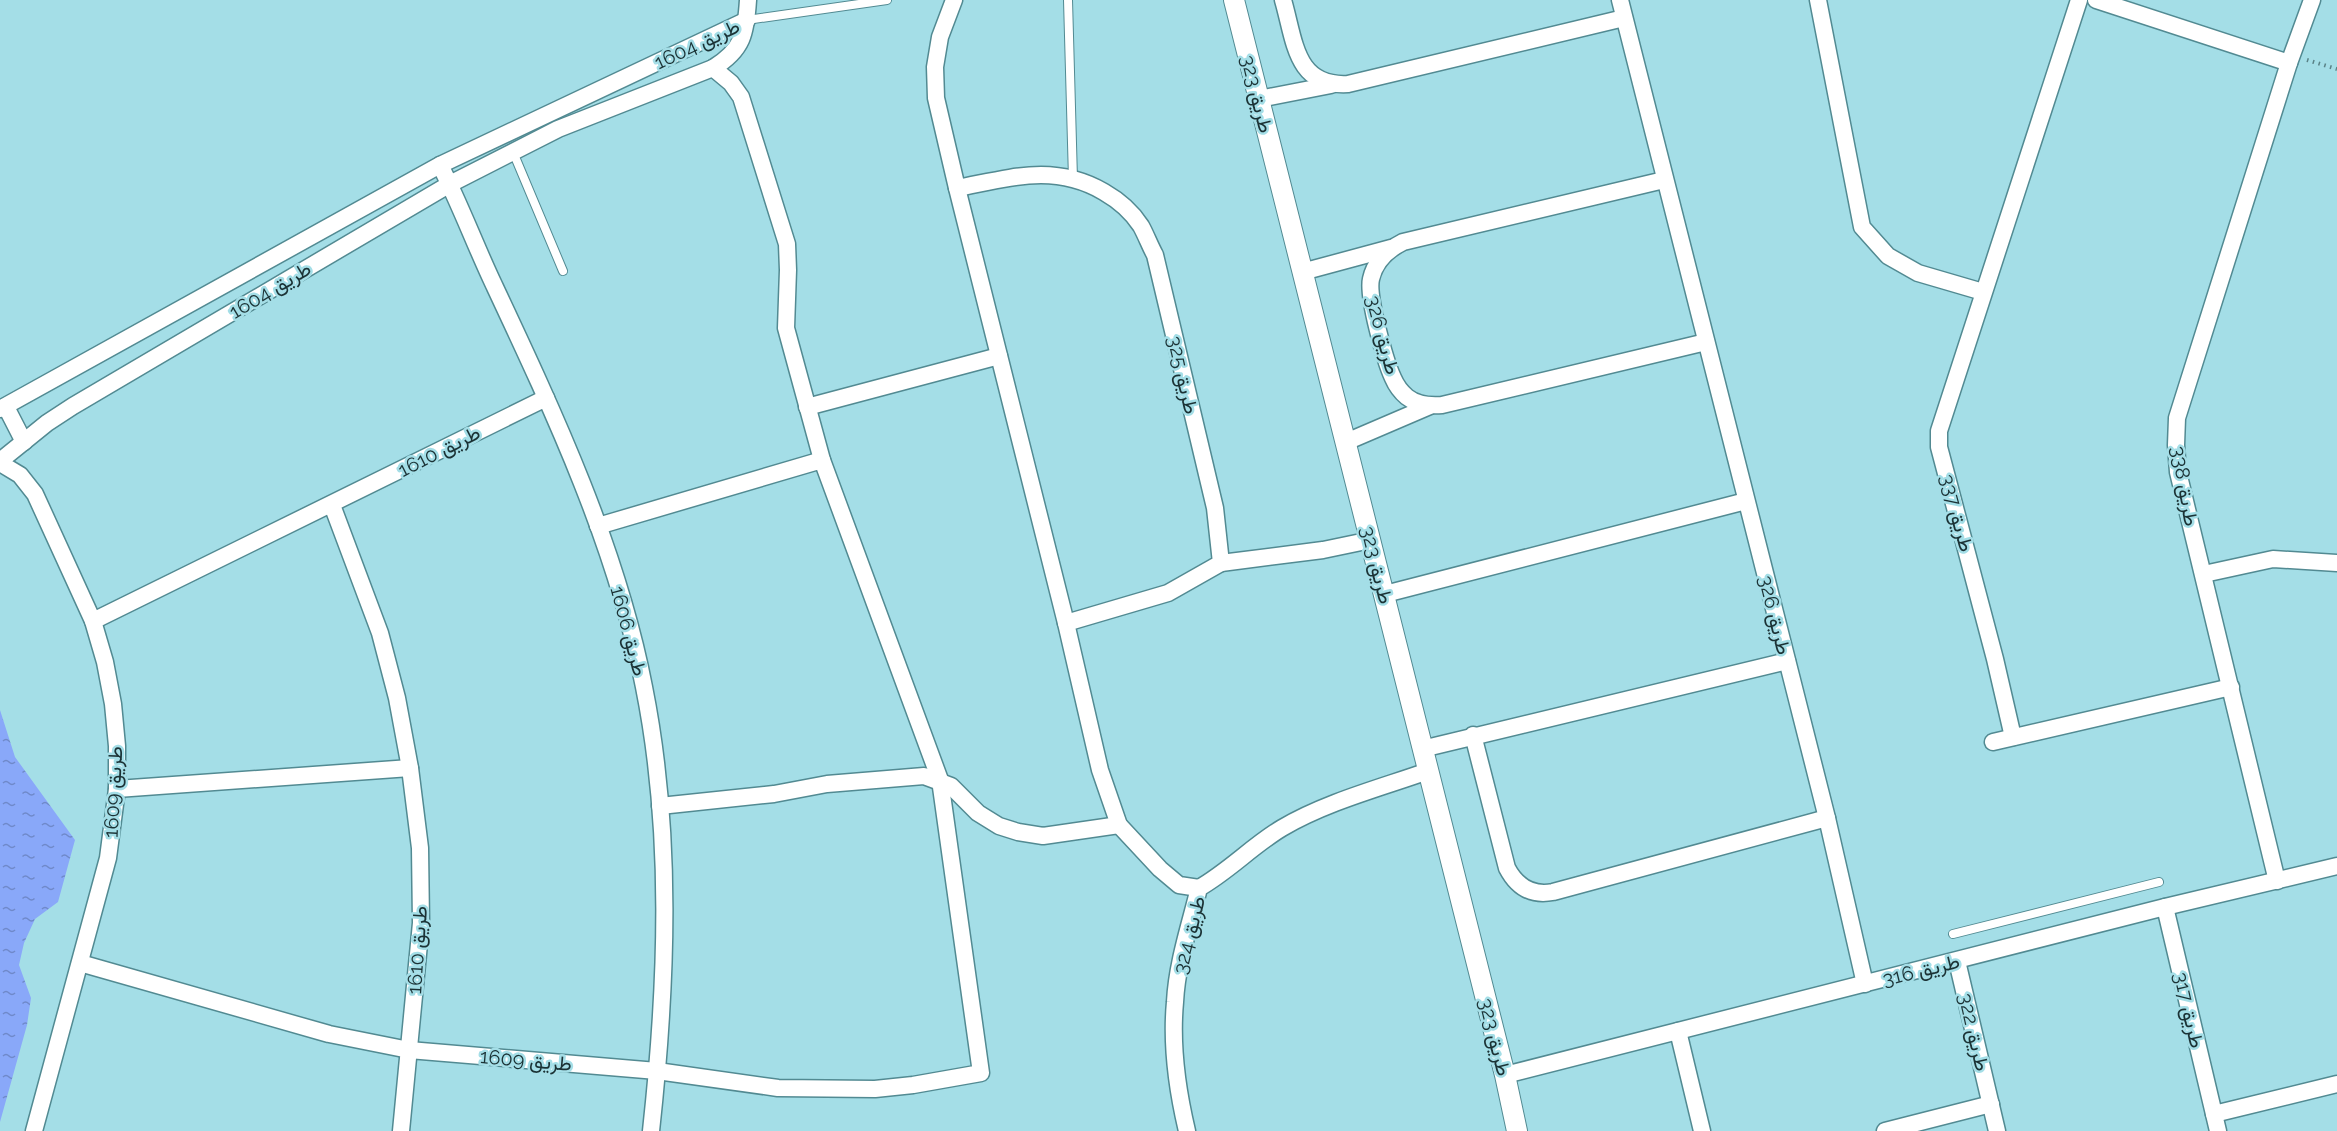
<svg xmlns="http://www.w3.org/2000/svg" width="2337" height="1131" viewBox="0 0 2337 1131" font-family="Raleway,Vazirmatn,sans-serif">
<style>
.water{fill:url(#water-ripples)}
.lines{fill:none;stroke-linecap:round;stroke-linejoin:round}
.service-casing{stroke:#528a92;stroke-width:10}
.minor-casing{stroke:#528a92;stroke-width:19}
.tertiary-casing{stroke:#528a92;stroke-width:22}
.path{stroke:#5a8287;stroke-width:4;stroke-dasharray:1.5 4.5;stroke-linecap:butt}
.service{stroke:#fff;stroke-width:8}
.minor{stroke:#fff;stroke-width:16}
.tertiary{stroke:#fff;stroke-width:20}
.labels{text-anchor:middle;dominant-baseline:central;stroke-width:5;stroke-linejoin:round;paint-order:stroke}
.street-label{font-size:20px;fill:#1b3235;stroke:#a4dee7}
</style>
<defs>
<pattern id="water-ripples" width="26" height="14" patternUnits="userSpaceOnUse" patternTransform="scale(1.5)"><rect width="26" height="14" fill="#89a8f9"/><path d="M2 4q2-2 4 0t4 0M15 11q2-2 4 0t4 0" fill="none" stroke="#6f89ca"/></pattern>
</defs>
<rect width="100%" height="100%" fill="#a4dee7"/>
<path class="water" d="M0,710L15,757L75,840L58,902L35,919L24,943L19,965L31,998L27,1025L0,1122Z"/>
<g class="lines">
<g class="service-casing">
<g id="service">
<path d="M1068,0L1073,179"/>
<path d="M747,20L887,0"/>
<path d="M513,152L563,271"/>
<path d="M1953,934L2159,882"/>
</g>
</g>
<g class="minor-casing">
<g id="minor">
<path d="M954,0L940,37L935,67L936,98L957,188L1066,623L1100,770L1119,825L1160,869L1179,885L1199,888"/>
<path d="M1283,0C1295,41 1295,87 1348,84L1624,18"/>
<path d="M1620,0L1827,818L1865,984"/>
<path d="M1818,0L1862,227L1888,256L1918,273L1983,292"/>
<path d="M2096,0L2289,63"/>
<path d="M1259,99L1331,85"/>
<path d="M440,165C460,204 475,245 494,285C554,413 617,547 644,687C673,832 667,985 651,1131"/>
<path d="M1664,180L1403,242C1387,250 1375,261 1371,279C1367,296 1385,361 1393,378C1396,385 1401,392 1407,397C1417,405 1429,406 1442,405L1706,342"/>
<path d="M957,188C1010,178 1054,163 1104,192C1118,200 1132,212 1141,226C1146,235 1150,246 1155,255L1215,508L1221,563L1168,593L1066,623"/>
<path d="M1302,272L1391,248"/>
<path d="M6,407L24,442"/>
<path d="M807,407L999,356"/>
<path d="M0,409L440,165L747,20"/>
<path d="M1346,442L1430,406"/>
<path d="M0,461L47,423L73,406L450,184L558,129L713,68C743,50 746,33 748,0"/>
<path d="M0,463L20,475L35,494L93,621L105,662L113,704L117,746V789L108,858L34,1131"/>
<path d="M332,505L380,633L397,698L410,768L420,848L421,923L401,1131"/>
<path d="M598,526L822,460"/>
<path d="M1221,563L1323,550L1371,540"/>
<path d="M2204,574L2273,559L2337,563"/>
<path d="M1385,594L1746,501"/>
<path d="M93,621L546,398"/>
<path d="M1473,735L1507,868C1517,887 1532,896 1553,892L1827,818"/>
<path d="M2013,737L1995,659L1939,447V431L2079,0"/>
<path d="M1993,742L2231,687"/>
<path d="M1422,749L1787,661"/>
<path d="M117,789L410,768"/>
<path d="M660,806L774,794L827,784L924,776L951,786L978,813L999,826L1018,832L1043,836L1119,825"/>
<path d="M2277,881L2178,472L2176,445L2177,418L2289,63L2312,0"/>
<path d="M2165,907L2218,1131"/>
<path d="M1957,961L1997,1131"/>
<path d="M80,963L329,1034L409,1050L657,1071L778,1088L875,1089L913,1085L981,1073L940,780L822,460L786,328L788,270L787,244L741,97L731,83L713,68"/>
<path d="M1678,1031L1702,1131"/>
<path d="M1505,1075L2165,907L2337,866"/>
<path d="M2214,1114L2337,1084"/>
<path d="M1187,1131C1177,1089 1171,1045 1175,1002C1177,963 1190,925 1199,888C1229,871 1252,846 1282,828C1326,802 1380,788 1428,771"/>
<path d="M1885,1131L1991,1104"/>
</g>
</g>
<g class="tertiary-casing">
<path id="tertiary" d="M1234,0L1505,1075L1517,1131"/>
</g>
<path class="path" d="M2307,60L2337,69"/>
<use href="#service" class="service"/>
<use href="#minor" class="minor"/>
<use href="#tertiary" class="tertiary"/>
</g>
<g class="labels">
<g class="street-label">
<text transform="translate(697 44) rotate(-25)">طريق 1604</text>
<text transform="translate(1257 94) rotate(76)">طريق 323</text>
<text transform="translate(270 290) rotate(-31)">طريق 1604</text>
<text transform="translate(1383 335) rotate(75)">طريق 326</text>
<text transform="translate(1183 375) rotate(77)">طريق 325</text>
<text transform="translate(439 451) rotate(-27)">طريق 1610</text>
<text transform="translate(2185 486) rotate(80)">طريق 338</text>
<text transform="translate(1957 513) rotate(75)">طريق 337</text>
<text transform="translate(1377 565) rotate(76)">طريق 323</text>
<text transform="translate(1775 615) rotate(76)">طريق 326</text>
<text transform="translate(629 631) rotate(75)">طريق 1606</text>
<text transform="translate(113 792) rotate(-87)">طريق 1609</text>
<text transform="translate(1189 935) rotate(-76)">طريق 324</text>
<text transform="translate(417 950) rotate(-86)">طريق 1610</text>
<text transform="translate(1921 970) rotate(-14)">طريق 316</text>
<text transform="translate(2189 1010) rotate(77)">طريق 317</text>
<text transform="translate(1974 1032) rotate(77)">طريق 322</text>
<text transform="translate(1495 1037) rotate(76)">طريق 323</text>
<text transform="translate(526 1060) rotate(5)">طريق 1609</text>
</g>
</g>
</svg>
